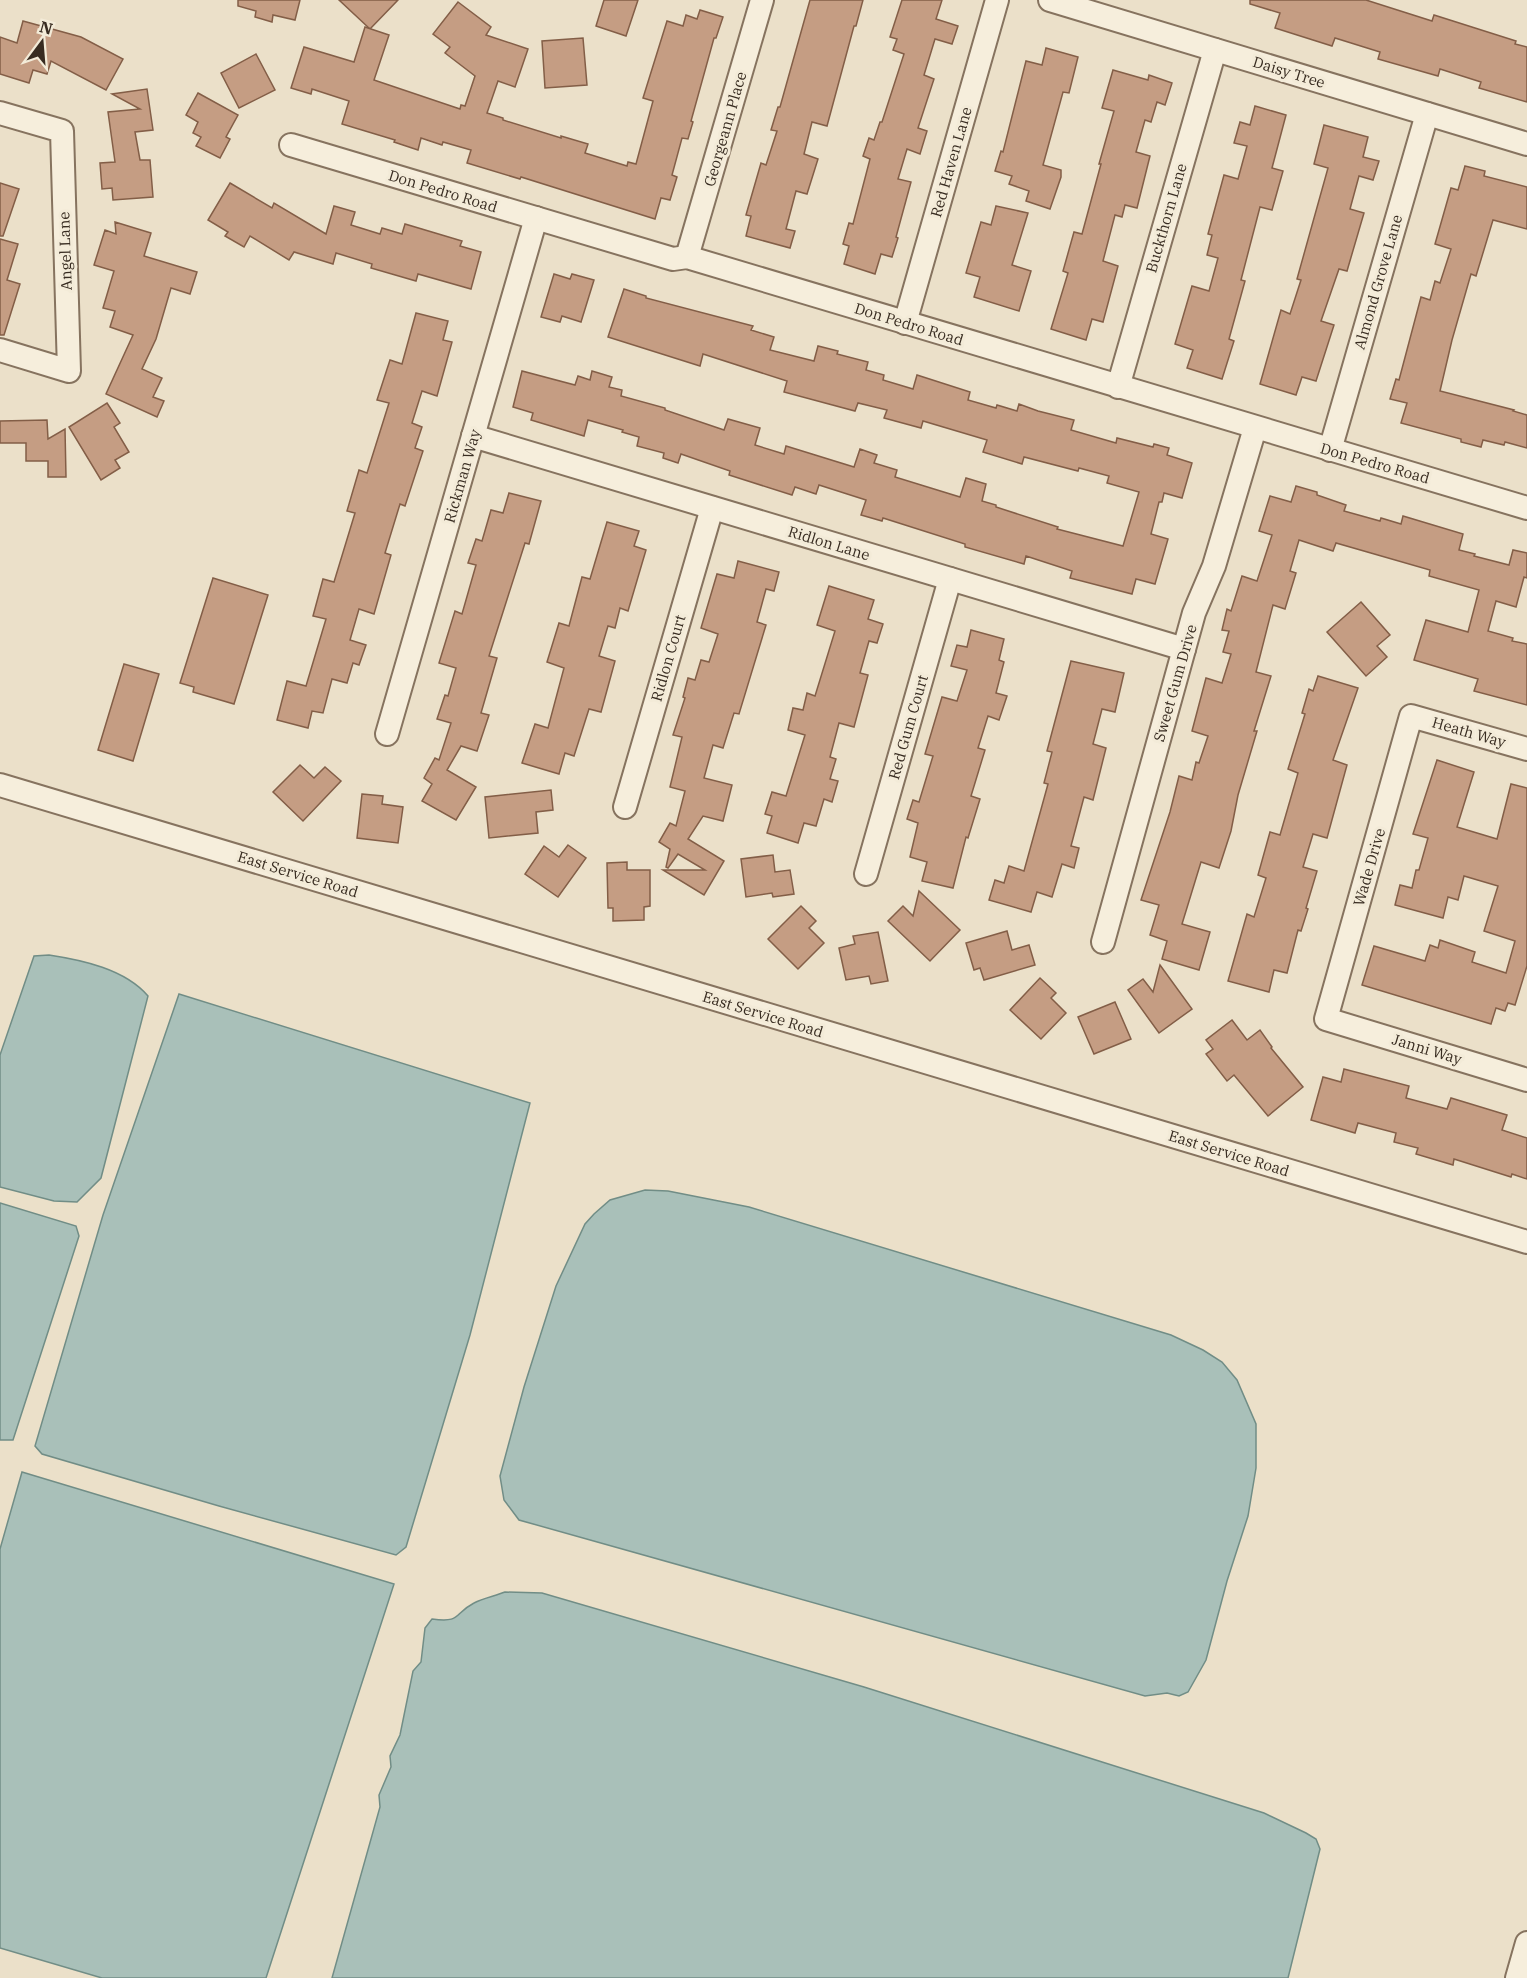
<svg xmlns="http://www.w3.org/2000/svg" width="1527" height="1978" viewBox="0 0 1527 1978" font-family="'IBM Plex Serif',serif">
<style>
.water{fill:#a9c0b9;stroke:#718d86;stroke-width:1.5}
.building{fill:#c59d83;stroke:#835e47;stroke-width:1.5}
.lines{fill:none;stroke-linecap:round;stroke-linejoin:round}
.minor-casing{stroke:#86735f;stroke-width:26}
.minor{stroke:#f6eedc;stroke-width:22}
.labels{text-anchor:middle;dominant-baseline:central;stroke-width:6;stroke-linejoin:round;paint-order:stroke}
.street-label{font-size:15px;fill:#382c21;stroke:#f3ebd8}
</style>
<rect width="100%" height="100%" fill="#ebe0c9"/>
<g class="water">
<path d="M49,955C82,960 125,969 148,996L101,1178L77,1202L54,1201L0,1187V1055L34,956Z"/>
<path d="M179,994L530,1103L470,1335L406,1547L396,1555L219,1506L42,1454L35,1446L103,1215Z"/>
<path d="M645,1190L668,1191L749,1207L1171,1335L1203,1350L1222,1362L1237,1380L1256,1424V1468L1248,1516L1227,1581L1206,1660L1188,1692L1179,1696L1167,1693L1145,1696L519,1520L504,1500L500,1476L524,1387L556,1286L585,1224L594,1214L610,1200Z"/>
<path d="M0,1203L76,1226L79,1236L13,1440H0Z"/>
<path d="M22,1472L394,1584L266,1978H102L0,1948V1549Z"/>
<path d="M505,1592L542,1593L864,1687L1264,1813L1306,1833L1316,1839L1320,1849L1288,1978H332L380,1807L379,1795L391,1767L390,1756L400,1735L413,1671L421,1662L425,1628L432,1619C462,1623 453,1614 474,1603C483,1598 495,1596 505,1592Z"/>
</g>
<g class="building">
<path d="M238,0H300L295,20L273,15L272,22L255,17L256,11L238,6Z"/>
<path d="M339,0H398L370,29Z"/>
<path d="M604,0H638L626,36L596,26Z"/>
<path d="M810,0H863L856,26H854L827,126L812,122L804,154L818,159L807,194L796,191L786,229L795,231L790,248L746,236L751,216L746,215L761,163L766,165L777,131L771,130L778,107H780Z"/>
<path d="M902,0H942L936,19L958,26L952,44L935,39L924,75L934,79L918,128L927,131L920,154L907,149L898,179L911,182L896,237L898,238L892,257L881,254L875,274L844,264L849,246L843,244L849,223L853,224L870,159L863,156L869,138L874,140L880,122H882L904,54L893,50L897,39L890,37Z"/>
<path d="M1250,0H1366L1432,21L1434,15L1516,41L1515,44L1527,47V102L1479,88L1481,82L1440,69L1438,76L1378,59L1380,52L1335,38L1332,46L1275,28L1280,13L1250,4Z"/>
<path d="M458,2L491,27L486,35L528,49L515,87L498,81L487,113L503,118V120L561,138V136L588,144L585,153L627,166L628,162L636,164L653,101L643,98L667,21L683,26L686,15L697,19L700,10L723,17L716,38H714L691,121L693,122L688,139L682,138L672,175L677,177L670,200L661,198L655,219L521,177L520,179L467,163L471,150L443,142L442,145L421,138L418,150L394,142L395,140L342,124L349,101L312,89L311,94L291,88L304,47L354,62L365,27L389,35L374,80L460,109L461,105L465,106L475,76L445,53L450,47L433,34Z"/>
<path d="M23,21L81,37L123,59L106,90L51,61L47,74L33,70L29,83L0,74V37L17,43Z"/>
<path d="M583,38L587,85L545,88L542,41Z"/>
<path d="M1046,48L1078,57L1069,93L1063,92L1043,165L1061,170V177L1050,209L1026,201L1029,191L1009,184L1012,176L995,171L1001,151L1003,152L1026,61L1042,65Z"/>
<path d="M256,54L275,90L239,108L221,73Z"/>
<path d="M1113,70L1148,80L1149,75L1172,83L1165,105L1157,102L1151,122L1145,120L1136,152L1150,156L1137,208L1125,205L1122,217L1115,215L1103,261L1118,266L1103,322L1092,319L1086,340L1051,329L1068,273L1063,271L1074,232L1082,234L1101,164H1099L1114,111L1102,108Z"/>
<path d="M147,89L153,130L135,132L140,160H150L153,197L113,200L112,188L102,189L100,163L115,162L108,112L140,109L112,94Z"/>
<path d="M198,93L238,115L226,137L230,139L220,158L196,146L201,137L193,133L198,122L186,115Z"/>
<path d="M1255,106L1286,115L1272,168L1283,171L1272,210L1260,207L1241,280L1245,281L1229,339L1234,341L1222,379L1187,368L1193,350L1175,344L1192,286L1209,291L1218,258L1207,255L1212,235L1208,234L1224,175L1238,179L1247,146L1234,143L1240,122L1250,125Z"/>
<path d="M1324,125L1368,137L1363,157L1379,161L1373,180L1359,176L1350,209L1364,213L1347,271L1339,269L1321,321L1334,325L1316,381L1302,377L1296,395L1260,384L1281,310L1290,314L1301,280L1297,279L1328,168L1314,164Z"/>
<path d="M1465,166L1485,171L1484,176L1527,187V229L1493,220L1476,276L1471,274L1452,340L1440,391L1514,410L1513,411L1527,415V448L1505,442L1504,445L1483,440L1481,447L1461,442V439L1401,423L1407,403L1390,399L1396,379L1399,380L1421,297L1430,300L1435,281L1440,283L1451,249L1435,244L1451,188L1458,190Z"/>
<path d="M0,183L19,189L3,236H0Z"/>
<path d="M230,183L272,208L274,203L326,234L334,206L355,212L351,225L380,234L382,228L402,234L405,224L462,241L460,246L481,252L471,289L418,274L416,281L371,268L372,264L336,253L333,264L294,252L289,260L250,236L244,247L225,236L228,232L208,220Z"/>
<path d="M996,206L1028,213L1012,265L1031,271L1019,311L974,297L980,277L966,273L981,222L991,225Z"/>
<path d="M115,222L151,233L144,256L197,272L190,294L171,288L156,339L142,369L162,378L153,397L164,401L157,417L106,394L133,335L110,327L115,311L103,308L114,271L94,265L105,230L116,234Z"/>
<path d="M0,239L18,244L7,280L20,284L4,335H0Z"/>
<path d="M554,274L570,279L572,274L594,280L581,322L562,316L560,322L541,317Z"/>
<path d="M624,289L646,296V298L753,326L751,330L774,337L770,350L814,361L818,346L838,351L837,354L868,362L866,370L884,375L883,380L913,389L917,375L970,392L968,400L996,408L997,405L1017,411L1019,404L1038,411L1074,420L1071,430L1116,443L1117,438L1153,447L1154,444L1169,448L1167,455L1192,463L1182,498L1164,493L1162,502H1159L1151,534L1168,539L1155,584L1136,579L1132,594L1070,578L1072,571L1026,556L1024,564L965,547V544L883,518L882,521L861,515L866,500L819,485L816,494L795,487L792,495L729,475L730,471L681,454L678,463L663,458L664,453L637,446L639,437L622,432L623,430L588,420L584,436L531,420L533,413L513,407L522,371L575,385L578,376L590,380L592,371L612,377L609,387L622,390L621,396L665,408V410L724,430L728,419L760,428L755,445L784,454L786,446L854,467L860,449L877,455L874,463L897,470L895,477L960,497L966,478L986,484L982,501L996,505V507L1058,527L1057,529L1123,546L1139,492L1107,483L1109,476L1079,468L1078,471L1024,457L1022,464L983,452L987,440L923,421L921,428L884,418L887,410L858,403L855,411L784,392L787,381L703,354L700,366L608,337Z"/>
<path d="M416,313L448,321L443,340L452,342L437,396L422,391L412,423L422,427L415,448L423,451L405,506L400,504L385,553L391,555L374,614L359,609L350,640L366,645L359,665L353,663L347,683L332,679L323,713L312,711L308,728L277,720L287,681L306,686L326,619L313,616L323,579L334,582L355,513L347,511L359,470L367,473L389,403L377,400L390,360L402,364Z"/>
<path d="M107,403L120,423L114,427L129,452L115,460L120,468L101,480L69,427Z"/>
<path d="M47,420L48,439L65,429L66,477H48V461H26V443H0V421Z"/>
<path d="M1296,486L1317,492V495L1346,505L1344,511L1380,521L1381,518L1401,524L1403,516L1463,534L1459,550L1475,554L1474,556L1509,565L1513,550L1527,553V578L1524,577L1516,607L1496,601L1488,631L1513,638L1512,641L1527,644V705L1474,691L1478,679L1414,660L1426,620L1468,632L1479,590L1429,576L1430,570L1336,543L1333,551L1299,540L1290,571L1296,573L1285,609L1273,605L1256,672L1271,676L1254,731H1257L1238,795L1231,831L1219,868L1201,862L1182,924L1210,932L1199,970L1162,959L1167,941L1150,935L1159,905L1141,900L1170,812L1179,776L1192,780L1196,762L1199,763L1208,736L1192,731L1206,678L1222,683L1231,654L1223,652L1229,631L1222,630L1227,609L1231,611L1242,576L1257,581L1272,535L1259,531L1270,496L1291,502Z"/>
<path d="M509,493L541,501L529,544L525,543L489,656L497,658L481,713L489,715L477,751L461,746L447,770L476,787L456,820L422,801L432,784L424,778L435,758L439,760L451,723L437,719L445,695L448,696L456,668L439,663L455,611L462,614L476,565L468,563L476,539L482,541L491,510L503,513Z"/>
<path d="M607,522L639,531L634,546L646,550L628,611L620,608L615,628L608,626L599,656L615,661L601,712L589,709L574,756L565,753L559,774L522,763L535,724L548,728L564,668L547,662L559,623L569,626L582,577L590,579Z"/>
<path d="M738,561L779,572L774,591L766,589L757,622L766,625L739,714L734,713L723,748L713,745L704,778L732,785L723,821L703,816L688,839L724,861L704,895L663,870H705L678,854L668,868L666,867L670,849L659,842L670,823L676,826L685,791L670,787L682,737L673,735L685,698L683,697L688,678L695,680L701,660L709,662L718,634L701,628L717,574L734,578Z"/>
<path d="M213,578L268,595L234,704L193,692L194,687L180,683Z"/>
<path d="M829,586L874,600L868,619L883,624L877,643L869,641L860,673L868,675L854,727L839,723L830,757L836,759L830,779L838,781L832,802L824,799L816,826L804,823L798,843L767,833L772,816L765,814L772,792L786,796L805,735L788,730L793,708L803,710L807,693L815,696L835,631L817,625Z"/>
<path d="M1361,602L1390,635L1377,646L1387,657L1366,676L1327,632Z"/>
<path d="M971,630L1004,639L999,660L1004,662L996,693L1007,696L999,720L988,716L978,748L985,750L971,796L980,799L968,838L966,837L953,888L922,881L927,862L910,857L918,823L907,819L913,800L919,802L933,756L925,754L942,697L957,701L967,670L951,666L957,645L967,647Z"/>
<path d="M1071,661L1124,673L1115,712L1102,709L1093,744L1106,748L1093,800L1084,797L1071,846L1079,848L1074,868L1062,864L1052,897L1037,892L1031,912L989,900L995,880L1004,883L1009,866L1024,871L1048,784L1044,783L1052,752L1047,751Z"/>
<path d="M124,664L159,674L133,761L98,750Z"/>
<path d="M1318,676L1358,688L1333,760L1347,765L1327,838L1313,834L1303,867L1317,871L1306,908L1308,909L1301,931L1298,930L1287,973L1274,970L1269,992L1228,981L1247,914L1254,917L1266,878L1258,875L1270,832L1280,835L1298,773L1288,769L1305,714L1302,713L1309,689L1313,691Z"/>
<path d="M1437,760L1474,772L1457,827L1497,839L1511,784L1527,788V966L1515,1005L1508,1003L1505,1011L1496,1008L1491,1024L1362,985L1374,946L1425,961L1430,945L1438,948L1440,940L1475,952L1472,962L1506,973L1515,941L1484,931L1498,886L1464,876L1458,900L1448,897L1443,918L1395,905L1400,885L1412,888L1416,870H1419L1428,838L1413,834Z"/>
<path d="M300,765L314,778L325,767L341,781L303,821L273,792Z"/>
<path d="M551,790L553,810L536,812L538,833L489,838L485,797Z"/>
<path d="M362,794L383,796L382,804L403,807L398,843L357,838Z"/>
<path d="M568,845L586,858L558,897L525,874L544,846L559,857Z"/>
<path d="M773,855L775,872L790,870L794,894L773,897L772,893L746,897L741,859Z"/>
<path d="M627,862V870H650V906L644,907V920L613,921V908H608L607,863Z"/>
<path d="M919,891L960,930L930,961L888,921L903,906L913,916Z"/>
<path d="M801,906L816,921L809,928L824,943L798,969L768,939Z"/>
<path d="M1007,931L1012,950L1029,945L1035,965L984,980L980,968L974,970L966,943Z"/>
<path d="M878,932L888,981L871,984L869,976L846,980L839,948L855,944L853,936Z"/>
<path d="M1160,965L1192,1009L1159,1033L1128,990L1143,979L1153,992Z"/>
<path d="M1040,978L1056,993L1051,998L1066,1013L1041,1039L1010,1010Z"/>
<path d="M1115,1002L1131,1039L1094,1054L1078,1017Z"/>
<path d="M1232,1020L1247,1040L1260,1030L1272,1047L1271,1048L1303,1087L1268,1116L1234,1075L1227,1081L1206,1054L1213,1049L1206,1040Z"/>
<path d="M1344,1069L1409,1086L1406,1098L1447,1109L1451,1098L1507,1115L1502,1130L1527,1138V1179L1512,1174L1511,1177L1454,1159L1453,1165L1416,1154L1418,1148L1394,1142L1396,1133L1358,1123L1355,1133L1311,1120L1323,1077L1341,1082Z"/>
</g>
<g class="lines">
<g class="minor-casing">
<g id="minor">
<path d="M1050,0L1527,144"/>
<path d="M0,113L62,131L69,371L0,350"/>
<path d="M291,145L673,259L687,257L1527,508"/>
<path d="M687,257L762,0"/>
<path d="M905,323L997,0"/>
<path d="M1118,387L1215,50"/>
<path d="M473,436L1184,649"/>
<path d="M1330,450L1427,114"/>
<path d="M387,734L536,218"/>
<path d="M1527,749L1411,716L1326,1019L1527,1080"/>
<path d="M0,785L1527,1242"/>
<path d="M625,807L712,508"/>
<path d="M866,874L950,579"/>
<path d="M1103,942L1194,613L1214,566L1255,428"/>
<path d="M1517,1978L1527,1943"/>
</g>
</g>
<use href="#minor" class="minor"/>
</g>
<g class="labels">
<g class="street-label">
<text transform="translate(1289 72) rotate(17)">Daisy Tree</text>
<text transform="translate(725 129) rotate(-74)">Georgeann Place</text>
<text transform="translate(951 162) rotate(-74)">Red Haven Lane</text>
<text transform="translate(443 191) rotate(17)">Don Pedro Road</text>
<text transform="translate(1166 218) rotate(-74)">Buckthorn Lane</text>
<text transform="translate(65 251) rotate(-92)">Angel Lane</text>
<text transform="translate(1378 282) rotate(-74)">Almond Grove Lane</text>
<text transform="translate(909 324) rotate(17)">Don Pedro Road</text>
<text transform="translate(1375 463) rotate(16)">Don Pedro Road</text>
<text transform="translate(462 476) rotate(-74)">Rickman Way</text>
<text transform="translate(829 543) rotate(17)">Ridlon Lane</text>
<text transform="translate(668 658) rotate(-74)">Ridlon Court</text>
<text transform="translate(1175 683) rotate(-74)">Sweet Gum Drive</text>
<text transform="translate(908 727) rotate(-74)">Red Gum Court</text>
<text transform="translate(1469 732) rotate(16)">Heath Way</text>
<text transform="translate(1369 867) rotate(-74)">Wade Drive</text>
<text transform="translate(298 874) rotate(17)">East Service Road</text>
<text transform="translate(763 1014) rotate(17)">East Service Road</text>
<text transform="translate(1427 1049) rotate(17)">Janni Way</text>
<text transform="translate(1229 1153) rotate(17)">East Service Road</text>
</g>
</g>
<g transform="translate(42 42) rotate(16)" stroke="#f3ebd8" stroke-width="4.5" paint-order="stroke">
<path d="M0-4.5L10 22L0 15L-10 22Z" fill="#382c21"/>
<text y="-9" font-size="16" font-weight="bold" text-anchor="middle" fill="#382c21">N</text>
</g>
</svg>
